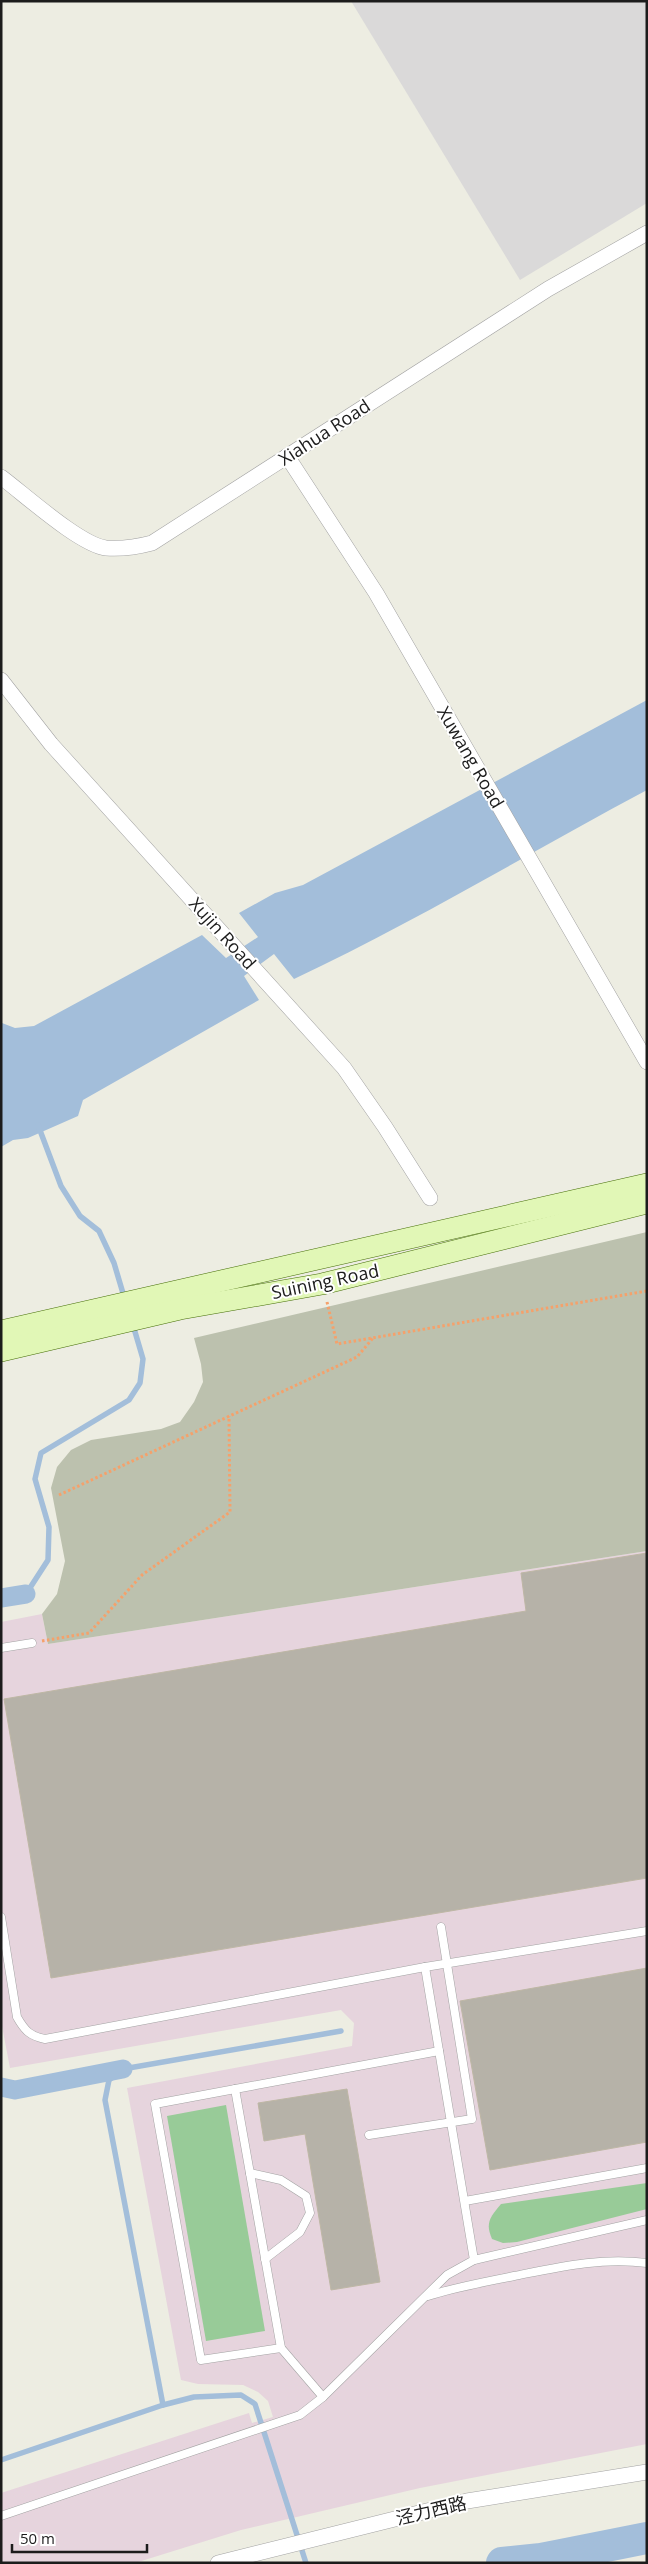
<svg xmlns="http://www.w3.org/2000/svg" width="648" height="2564" viewBox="0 0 648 2564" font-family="'Open Sans','Noto Sans SC',sans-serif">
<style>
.residential{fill:#dad9d9}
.industrial{fill:#e6d4dd}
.construction{fill:#bcc1ae}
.forest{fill:#98cb98}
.water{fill:#a3beda}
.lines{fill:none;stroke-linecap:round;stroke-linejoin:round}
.stream{stroke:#a3beda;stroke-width:5.5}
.canal{stroke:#a3beda;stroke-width:19}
.river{stroke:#a3beda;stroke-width:32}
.building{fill:#b6b2a8;stroke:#beb7a5}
.lane-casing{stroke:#a3a3a3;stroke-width:9}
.street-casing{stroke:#a3a3a3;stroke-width:16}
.secondary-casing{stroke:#466e08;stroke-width:22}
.path{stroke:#f5a16b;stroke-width:3;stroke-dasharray:2.5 2.5;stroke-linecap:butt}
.lane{stroke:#fff;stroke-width:8}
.street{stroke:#fff;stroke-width:15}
.secondary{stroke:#e1f7b6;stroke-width:21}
.labels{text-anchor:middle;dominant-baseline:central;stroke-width:4;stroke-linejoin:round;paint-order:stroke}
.street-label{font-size:18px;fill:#1c1c1c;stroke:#fff}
</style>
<rect width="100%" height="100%" fill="#edede2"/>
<path class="residential" d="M351,1H647V203L520,280Z"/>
<path class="industrial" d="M647,1551V2444L420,2488L241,2530L135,2563H1V2493L249,2413L252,2423L273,2417L268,2401L258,2392L243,2385L198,2384L181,2380L127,2088L352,2046L354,2023L341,2010L10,2068L1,2021V1622L42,1614L48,1644Z"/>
<path class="construction" d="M647,1232V1551L48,1644L42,1614L57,1594L65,1561L51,1488L57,1467L71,1450L91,1440L161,1429L180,1422L194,1402L203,1382L201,1364L194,1338Z"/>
<g class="forest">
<path d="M226,2105L265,2331L206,2341L167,2116Z"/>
<path d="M647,2183V2209L517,2242L503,2243L492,2239C485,2223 490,2217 501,2204Z"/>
</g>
<path class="water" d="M647,700V790C529,853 415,922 294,979L274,954L244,976L259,1000L83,1100L78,1116L28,1138L13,1140L1,1147L2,1023L15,1028L34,1026L202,935L226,958L258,937L239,913L275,893L303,885Z"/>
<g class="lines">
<g class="stream">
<path d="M38,1125L61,1186L80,1216L99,1231L114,1263L125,1300"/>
<path d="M26,1594L48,1560L49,1527L35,1479L41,1453L129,1400L140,1383L143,1359L133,1325"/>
<path d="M163,2405L105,2100L109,2080L123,2069L341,2031"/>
<path d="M1,2460L163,2405L194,2397L241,2395L255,2404L306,2563"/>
</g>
<g class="canal">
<path d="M1,1598L26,1594"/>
<path d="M1,2087L15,2090L123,2069"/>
</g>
<path class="river" d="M502,2563L541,2559L647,2538"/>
</g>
<g class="building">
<path d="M647,1553V1878L51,1978L4,1699L526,1611L521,1573Z"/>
<path d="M647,1968V2142L490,2170L460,2001Z"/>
<path d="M347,2089L380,2282L331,2290L305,2134L264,2141L258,2103Z"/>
</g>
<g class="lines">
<g class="lane-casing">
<g id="lane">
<path d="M1,1648L32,1643"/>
<path d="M1,1917L17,2017C25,2031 30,2036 45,2039L425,1967L647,1931"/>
<path d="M425,1967L474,2260"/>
<path d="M235,2089L281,2348L323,2397"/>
<path d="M369,2135L472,2119L441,1927"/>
<path d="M250,2173L281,2180L306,2196L310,2213L300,2232L265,2259"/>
<path d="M465,2201L647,2168"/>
<path d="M428,2296C456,2287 485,2282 514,2276C559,2267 601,2257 647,2263"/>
<path d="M281,2348L201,2360L155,2104L439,2051"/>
<path d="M1,2516L300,2415L323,2397L447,2275L474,2260L647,2220"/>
</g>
</g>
<g class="street-casing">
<g id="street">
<path d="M287,456L376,593L647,1062"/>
<path d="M1,477C24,494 80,545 106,548C121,549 137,547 152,543L548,289L647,233"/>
<path d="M1,680L51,744L344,1068L385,1127L430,1198"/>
<path d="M218,2563L467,2501L647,2472"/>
</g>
</g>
<g class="secondary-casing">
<g id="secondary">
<path d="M1,1331L647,1184"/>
<path d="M1,1351L180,1309L322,1284L647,1203"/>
</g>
</g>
<g class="path">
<path d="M327,1302L337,1344L647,1291"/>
<path d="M59,1495L357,1357L373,1338"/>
<path d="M42,1641L89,1633L142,1575L230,1512L229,1416"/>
</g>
<use href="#lane" class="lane"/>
<use href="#street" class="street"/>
<use href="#secondary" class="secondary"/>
</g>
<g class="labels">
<g class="street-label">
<text transform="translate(324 432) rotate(-33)">Xiahua Road</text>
<text transform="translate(471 757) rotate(60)">Xuwang Road</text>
<text transform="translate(223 933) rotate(48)">Xujin Road</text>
<text transform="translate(325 1281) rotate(-12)">Suining Road</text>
<text transform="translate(431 2510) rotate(-13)">泾力西路</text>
</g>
</g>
<rect width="648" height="2564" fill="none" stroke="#1c1c1c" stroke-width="5"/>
<path d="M12 2544v8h135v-8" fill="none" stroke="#1c1c1c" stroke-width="2.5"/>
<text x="20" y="2544" font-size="15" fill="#1c1c1c" stroke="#ffffff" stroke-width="4" paint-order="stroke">50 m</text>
</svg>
